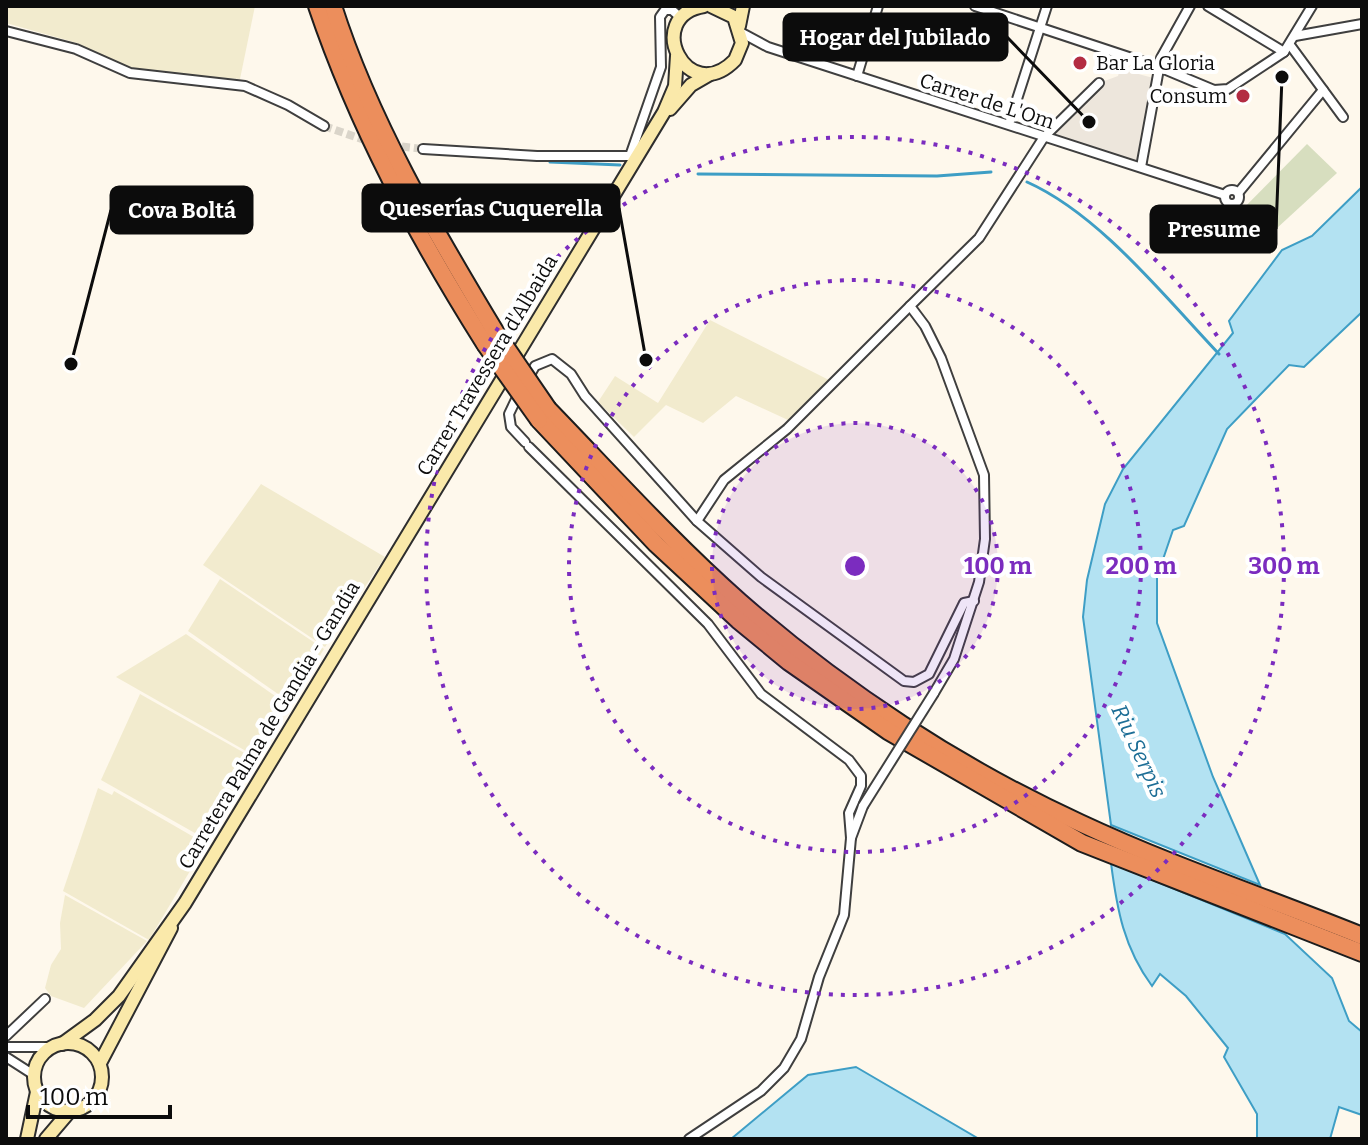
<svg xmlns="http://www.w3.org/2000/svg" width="1368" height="1145" viewBox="0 0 1368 1145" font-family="Bitter,serif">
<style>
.farmland{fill:#f2ebce}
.cemetery{fill:#d7debf}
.plaza{fill:#ede6dc}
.water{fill:#b3e2f2;stroke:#3e9ec5;stroke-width:2}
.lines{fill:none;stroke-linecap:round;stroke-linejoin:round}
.stream{stroke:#3e9ec5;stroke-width:3}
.minor-tunnel{stroke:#dad5ca;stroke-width:8;stroke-dasharray:8 4;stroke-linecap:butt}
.minor-casing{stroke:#3f3f3f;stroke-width:12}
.secondary-casing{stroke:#2e2e2e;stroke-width:16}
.motorway-casing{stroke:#1d1d1d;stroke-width:20}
.minor{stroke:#fff;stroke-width:8}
.secondary{stroke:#fae9aa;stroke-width:12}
.motorway{stroke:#ec8e5c;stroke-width:16}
.minor-bridge-casing{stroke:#3f3f3f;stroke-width:12;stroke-linecap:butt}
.motorway-bridge-casing{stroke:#1d1d1d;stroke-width:20;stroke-linecap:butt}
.minor-bridge{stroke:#fff;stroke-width:8}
.motorway-bridge{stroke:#ec8e5c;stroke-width:16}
.ring{fill:none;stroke:#7b2cbf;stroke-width:4;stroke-dasharray:4 8}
.poi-dot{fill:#b32c42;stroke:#fff;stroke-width:3}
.labels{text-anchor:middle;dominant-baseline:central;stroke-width:8;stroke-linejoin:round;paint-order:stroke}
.poi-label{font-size:20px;fill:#0c0c0c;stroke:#fff;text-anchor:start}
.street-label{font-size:20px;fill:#0c0c0c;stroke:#fff}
.water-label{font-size:22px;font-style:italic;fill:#1d6e96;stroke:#fff}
.centre{fill:#7b2cbf;stroke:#fff;stroke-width:4}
.ring-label{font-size:24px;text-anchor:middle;font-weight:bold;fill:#7b2cbf;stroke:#fff;stroke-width:8;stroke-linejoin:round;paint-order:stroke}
.leader{fill:none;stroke:#0c0c0c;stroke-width:3}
.callout-dot{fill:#0c0c0c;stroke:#fff;stroke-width:3}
.callout{fill:#0c0c0c;stroke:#0c0c0c;stroke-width:3}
.callout-label{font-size:22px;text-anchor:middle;font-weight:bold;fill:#fff}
</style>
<rect width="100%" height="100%" fill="#fef8ec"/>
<g class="farmland">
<path d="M6,6H255L240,79L162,74L118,64L77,43L6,23Z"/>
<path d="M710,320L829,380L788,420L736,396L703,423L666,405L634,437L598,402L615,376L658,403Z"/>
<path d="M261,484L385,557L325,647L203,565Z"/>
<path d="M220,579L324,649L291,703L188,631Z"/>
<path d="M186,634L288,705L258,758L116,677Z"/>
<path d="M140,694L257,760L209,841L101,780Z"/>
<path d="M98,788L112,795L114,791L206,844L149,940L63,891Z"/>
<path d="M65,895L147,941L84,1008L51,996L45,988L51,965L61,949L60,923Z"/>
</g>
<path class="cemetery" d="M1307,144L1337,173L1251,252L1227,225Z"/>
<path class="plaza" d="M1120,69L1157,79L1141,167L1049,132L1099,83L1118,76Z"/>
<g class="water">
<path d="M1362,187V312L1304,367L1289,365L1227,429L1184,526L1173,530L1157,577V623L1213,777L1260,885L1111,825L1083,617L1087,580L1105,504L1123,469L1233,333L1229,321L1282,250L1312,236Z"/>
<path d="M1111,863L1285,934L1332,978L1349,1021L1362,1032V1115L1339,1107L1330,1139H1257V1114L1224,1057L1228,1048L1186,996L1160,974L1152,986C1124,948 1117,910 1111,863Z"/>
<path d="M856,1067L979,1139H731L808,1075Z"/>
</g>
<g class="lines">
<g class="stream">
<path d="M550,162L620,165"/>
<path d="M698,174L937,176L991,172"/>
<path d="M1027,182C1099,214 1164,296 1219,354"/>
</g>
<g class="minor-tunnel">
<path d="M324,126L373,143"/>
<path d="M390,145L423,149"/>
</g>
<g class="minor-casing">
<g id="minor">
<path d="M975,6L1159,67L1214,90L1228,89L1284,52L1312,6"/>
<path d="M1208,6L1284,52"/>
<path d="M6,31L76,49L130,73L245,86L288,105L324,126"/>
<path d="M742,33L768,47L1225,195"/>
<path d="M1295,36L1362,24"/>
<path d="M1290,45L1343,117"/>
<path d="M857,76L878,6"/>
<path d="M1009,124L1047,6"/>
<path d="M423,149L537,156H637"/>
<path d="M630,156L661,67L660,17L665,10H672L681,18"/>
<path d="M1141,167L1161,58L1190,6"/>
<circle cx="1232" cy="197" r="7"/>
<path d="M1239,192L1323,90"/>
<path d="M527,380L535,366L552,359L571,374L585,396L697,521L761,577L904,681L914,682L929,674L964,603L974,601"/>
<path d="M520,391L509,414L511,427L525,442"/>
<path d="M529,447L708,624L761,694L849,760L861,776V786L849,813L851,838L844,915L819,977L801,1039L784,1068L761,1091L689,1139"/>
<path d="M697,521L724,480L787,429L910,306"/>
<path d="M934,693L954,659L979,582L985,539L984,475L941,358L925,326L910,306L979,238L1044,137L1099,83"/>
<path d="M851,838L863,806"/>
<path d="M6,1036L45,999"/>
<path d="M6,1047H52"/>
<path d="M6,1057L34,1075"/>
</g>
</g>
<g class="secondary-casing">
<g id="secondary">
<path d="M704,6C642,16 687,109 735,60L742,43L734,17L711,6"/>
<path d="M739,26L743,6"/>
<path d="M670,109L691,85L710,74"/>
<circle cx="68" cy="1077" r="34"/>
<path d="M62,1044L95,1020L119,996L185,903L664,112L675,86L677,56"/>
<path d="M100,1063L171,928"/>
<path d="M27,1139L37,1092"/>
<path d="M46,1139L69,1112"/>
</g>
</g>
<g class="motorway-casing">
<g id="motorway">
<path d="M317,6C358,127 417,236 485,344"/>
<path d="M333,6C370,122 434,230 496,333"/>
<path d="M548,409C611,474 672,542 740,602C841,690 959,768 1080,823C1172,866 1268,898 1362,936"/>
<path d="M539,420L656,544L738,620L789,662L888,731L1082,843L1362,953"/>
</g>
</g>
<use href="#minor" class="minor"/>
<use href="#secondary" class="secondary"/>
<use href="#motorway" class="motorway"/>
<g class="minor-bridge-casing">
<path id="minor-bridge" d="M863,806L934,693"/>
</g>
<g class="motorway-bridge-casing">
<g id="motorway-bridge">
<path d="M496,333L548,409"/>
<path d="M485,344L539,420"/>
</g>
</g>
<use href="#minor-bridge" class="minor-bridge"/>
<use href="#motorway-bridge" class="motorway-bridge"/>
</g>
<circle cx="855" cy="566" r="143" fill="#7b2cbf" fill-opacity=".12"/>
<g class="ring">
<circle cx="855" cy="566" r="143"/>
<circle cx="855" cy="566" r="286"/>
<circle cx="855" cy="566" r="429"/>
</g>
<g class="poi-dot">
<circle cx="1080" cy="63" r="8"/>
<circle cx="1243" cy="96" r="8"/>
</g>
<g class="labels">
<g class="poi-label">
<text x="1096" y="63">Bar La Gloria</text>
<text x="1227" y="96" text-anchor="end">Consum</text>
</g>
<g class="street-label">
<text transform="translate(987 101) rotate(18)">Carrer de L'Om</text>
<text transform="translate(487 365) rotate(-59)">Carrer Travessera d'Albaida</text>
<text transform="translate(269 725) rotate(-59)">Carretera Palma de Gandia - Gandia</text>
</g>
<g class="water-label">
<text transform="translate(1139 751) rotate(65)">Riu Serpis</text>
</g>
</g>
<circle cx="855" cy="566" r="12" class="centre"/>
<g class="ring-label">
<text x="998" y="574">100 m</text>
<text x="1141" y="574">200 m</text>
<text x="1284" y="574">300 m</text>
</g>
<path class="leader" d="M1089 122L1007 37M646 360L619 208M71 364L111 210M1282 77L1276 229"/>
<g class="callout-dot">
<circle cx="1089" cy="122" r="8"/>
<circle cx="646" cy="360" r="8"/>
<circle cx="71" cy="364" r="8"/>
<circle cx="1282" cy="77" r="8"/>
</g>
<g class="callout">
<rect x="784" y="14" width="223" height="46" rx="8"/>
<rect x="363" y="185" width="256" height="46" rx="8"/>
<rect x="111" y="187" width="141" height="46" rx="8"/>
<rect x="1151" y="206" width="125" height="46" rx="8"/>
</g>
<g class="callout-label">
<text x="895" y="45">Hogar del Jubilado</text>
<text x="491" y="216">Queserías Cuquerella</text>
<text x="182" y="218">Cova Boltá</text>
<text x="1214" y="237">Presume</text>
</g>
<rect width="1368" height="1145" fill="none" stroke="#0c0c0c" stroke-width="16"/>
<path d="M28 1105v12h142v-12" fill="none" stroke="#0c0c0c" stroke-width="4"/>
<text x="40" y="1105" font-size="24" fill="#0c0c0c" stroke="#ffffff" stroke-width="6" paint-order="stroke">100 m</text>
</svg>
